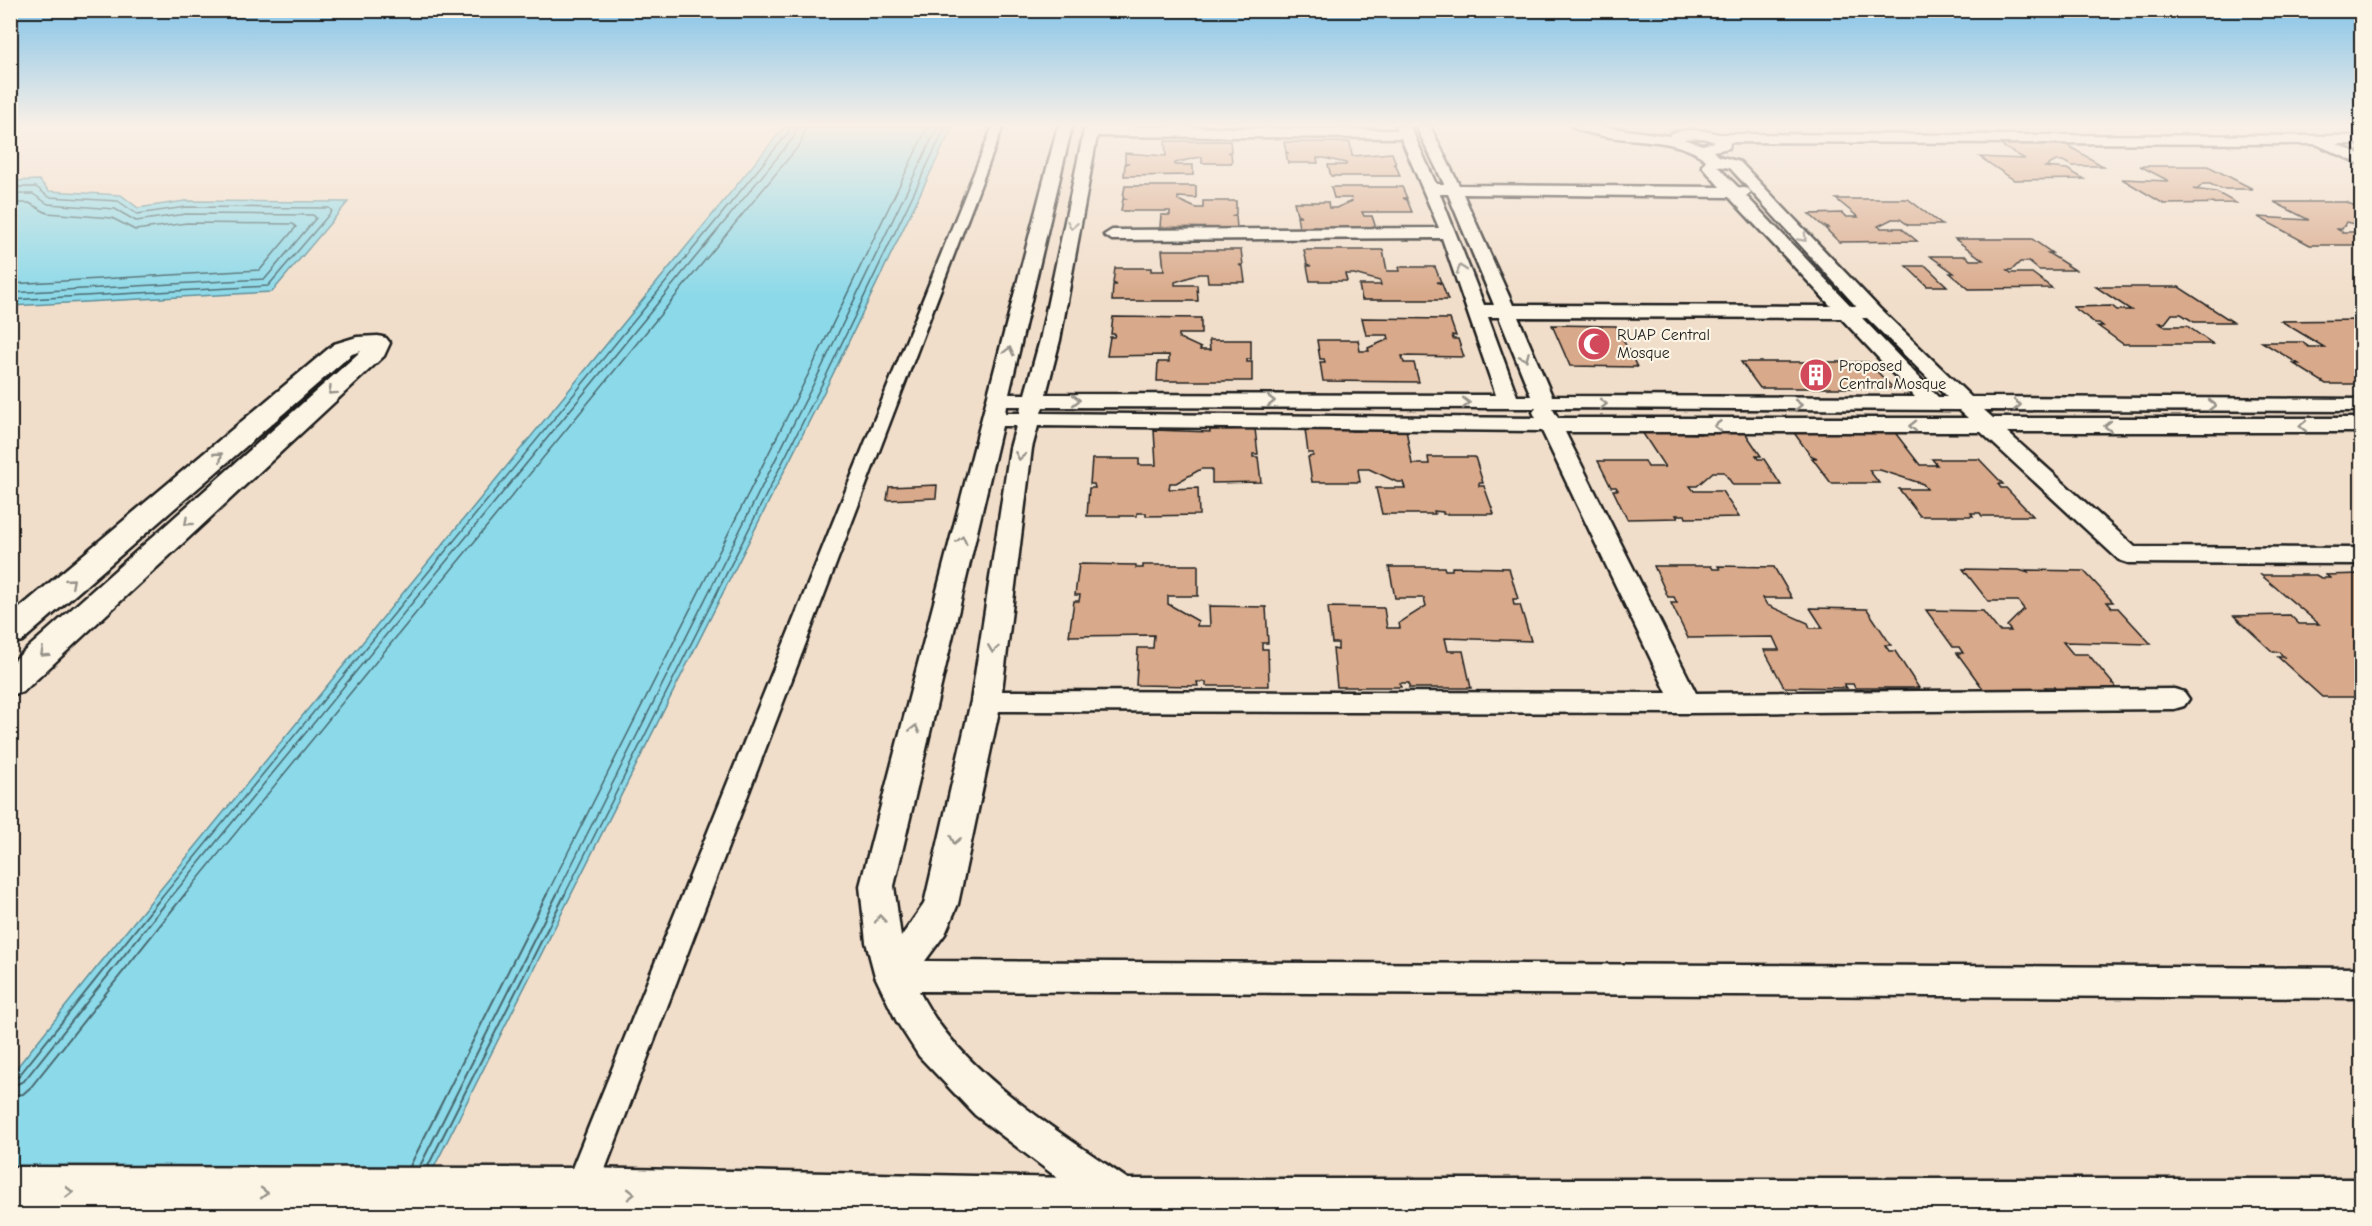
<svg xmlns="http://www.w3.org/2000/svg" width="2372" height="1226" viewBox="0 0 2372 1226" font-family="'Comic Neue',sans-serif">
<style>
.water{fill:#8bd9e9;stroke:#5f8d97;stroke-width:1.5}
.lines{fill:none;stroke-linecap:round;stroke-linejoin:round}
.shore-far1{stroke:#48686e;stroke-width:1.5}
.shore{stroke:#48686e;stroke-width:2}
.building{fill:#d8a98a;stroke:#1c1c1c;stroke-width:1.5}
.pedestrian-casing{stroke:#1c1c1c;stroke-width:5}
.minor-casing{stroke:#1c1c1c;stroke-width:5}
.tertiary-casing{stroke:#1c1c1c;stroke-width:5}
.pedestrian{fill:#fcf5e5;fill-rule:evenodd}
.minor{fill:#fcf5e5;fill-rule:evenodd}
.tertiary{fill:#fcf5e5;fill-rule:evenodd}
.oneway{stroke:#97938b}
.labels{text-anchor:middle;dominant-baseline:central;stroke-width:4.5;stroke-linejoin:round;paint-order:stroke}
.far-poi-label{font-size:16px;fill:#1c1c1c;stroke:#fcf5e5;text-anchor:start}
</style>
<rect width="100%" height="100%" fill="#f1deca"/>
<filter id="ink" filterUnits="userSpaceOnUse"><feTurbulence type="fractalNoise" baseFrequency=".0167" numOctaves="2"/><feDisplacementMap in="SourceGraphic" scale="12" xChannelSelector="R" yChannelSelector="G"/><feConvolveMatrix kernelMatrix="1 2 1 2 8 2 1 2 1" color-interpolation-filters="sRGB"/></filter>
<g filter="url(#ink)">
<g class="water">
<path d="M785,126H953L832,376L410,1215H11L10,1076L97,967Z"/>
<path d="M39,180L49,191L121,195L138,208L185,201L348,202L272,292L11,306V181Z"/>
</g>
<g class="lines">
<g class="shore-far1">
<path d="M10,187H36L49,197L118,201L137,214L186,207L329,208L332,211L268,286L10,300"/>
<path d="M10,194H33L48,204L115,209L136,221L186,214L313,215L316,218L265,279L10,293"/>
<path d="M10,203H29L47,213L112,218L135,230L187,223L293,224L296,227L260,270L10,284"/>
<path d="M163,896L788,133L790,126"/>
<path d="M172,896L794,137L797,126"/>
<path d="M184,896L801,143L806,126"/>
<path d="M546,896L812,367L928,126"/>
<path d="M556,896L820,371L938,126"/>
<path d="M564,896L827,374L946,126"/>
</g>
<g class="shore">
<path d="M10,1079L18,1077L164,894"/>
<path d="M10,1087L24,1081L173,894"/>
<path d="M10,1096L23,1094L31,1087L185,894"/>
<path d="M410,1166L547,894"/>
<path d="M420,1166L557,894"/>
<path d="M428,1166L565,894"/>
</g>
</g>
<g class="building">
<path d="M1165,141H1230L1231,151L1228,153L1231,152L1232,163H1202V157L1195,158L1175,163V165H1193V175L1124,176L1125,165L1128,163H1125V153L1166,156Z"/>
<path d="M1284,142H1350L1352,156L1392,153L1396,164H1393L1396,165L1400,176H1331L1328,165H1346V163L1324,158H1317L1318,163H1288L1286,153H1289L1286,152Z"/>
<path d="M2065,144L2103,166H2072L2063,161H2056L2045,167L2067,169L2084,179L2014,180L1980,157L2025,159L2000,145Z"/>
<path d="M2140,166H2208L2253,189H2221L2210,184H2203L2197,190L2193,189L2216,192L2236,203L2164,204L2122,179L2169,181Z"/>
<path d="M1125,186H1196V198L1178,197V200L1196,208H1203V201H1236V214L1233,216H1236L1237,228L1160,227L1161,215H1170V211H1121L1123,199H1126L1123,197Z"/>
<path d="M1331,187H1402L1407,198H1403L1407,200L1412,212H1362L1364,216H1372L1376,228H1299L1297,216H1301L1297,214L1294,202H1328L1329,208H1336L1352,201L1351,198H1334Z"/>
<path d="M1836,199H1908L1942,225H1908L1900,219H1892L1878,226L1881,228H1901L1917,241L1839,242L1825,228H1828L1826,226H1823L1809,214L1842,213L1846,217H1858Z"/>
<path d="M2274,202H2346L2362,209V226L2346,222L2342,229H2337L2342,232H2362V245H2310L2258,217L2309,220Z"/>
<path d="M1955,239H2032L2052,253H2048L2075,270H2039L2029,262H2020L2012,270H2007L2011,273H2032L2052,288L1969,289L1950,273H1954L1930,256H1966L1970,260H1983Z"/>
<path d="M1162,250H1241L1243,265H1239L1243,267L1245,282H1208L1207,274H1199L1175,282V285H1197L1198,301H1112L1113,285H1117L1113,283L1115,268H1151V271H1164Z"/>
<path d="M1304,250H1383L1387,271H1400L1399,267H1435L1441,282H1437L1442,284L1448,300H1362L1359,285H1381L1380,281L1354,274H1345L1347,281H1310L1307,266H1311L1307,264Z"/>
<path d="M1906,266H1926L1947,286H1927Z"/>
<path d="M2096,287H2179L2233,322H2194L2181,314H2172L2165,323H2159L2164,326H2187L2213,344H2123L2098,326H2103L2099,323H2095L2073,307L2112,306L2117,310H2131Z"/>
<path d="M1113,317L1201,318V334H1179V338L1201,348L1200,350H1210L1209,340H1251V359H1247V362H1252V381H1157L1158,362H1169V355L1107,356L1110,337H1114L1115,334H1111Z"/>
<path d="M1362,318L1450,319L1456,336L1452,335L1453,339H1458L1464,357L1402,356L1404,363H1414L1419,382L1323,381L1320,362H1325L1324,359H1320L1317,340H1358L1360,351H1369L1368,348L1389,339L1388,335H1366Z"/>
<path d="M2362,320V360H2358L2362,363V384H2326L2294,364H2299L2262,342H2302L2309,347H2324L2281,321Z"/>
<path d="M1552,325L1616,326L1637,367L1570,366Z"/>
<path d="M1741,362H1868L1893,388H1760Z"/>
<path d="M1255,429L1258,454H1253V457H1258L1261,482L1212,483V469H1201L1176,483H1170L1169,489L1198,488L1199,515L1146,516V513H1137V516H1087L1089,488H1095L1094,484H1090L1092,459H1139V465H1156L1154,430L1210,432V430Z"/>
<path d="M1305,429H1350L1351,431H1359L1358,429H1406L1412,464H1429L1428,457H1475L1483,483H1479V486H1484L1494,514H1443V512L1434,511L1435,514H1382L1376,488H1405L1403,482H1397L1369,469H1358L1360,482H1312L1308,457L1313,456V453H1308Z"/>
<path d="M1792,430L1847,432L1845,430H1893L1920,465H1937L1932,459H1979L2003,484H1998L2001,488H2006L2033,516H1982L1980,513H1971L1973,516H1920L1899,489H1927L1923,484L1880,470H1869L1879,483H1831L1812,458H1817L1810,455Z"/>
<path d="M1744,431L1761,456H1756L1758,459H1764L1781,485H1733L1724,472H1713L1697,486H1690L1694,491H1722L1739,517L1686,518L1685,515H1676L1678,518L1627,519L1613,490H1618L1616,487H1611L1598,461H1645L1648,467H1665L1642,432L1700,434L1698,432Z"/>
<path d="M937,485L936,498L887,500L889,487Z"/>
<path d="M1079,564L1136,565V568H1143V565H1198V596H1168V604L1198,621L1197,626H1210L1209,606L1266,607L1268,643H1262V649H1268L1269,686H1206V682H1197L1198,686L1136,685L1138,648H1153L1154,635L1069,636L1074,601H1079L1080,595H1075Z"/>
<path d="M1654,566H1711L1713,569H1720L1718,566L1774,567L1792,598H1763L1767,605L1808,623L1810,628H1823L1810,608L1867,609L1891,645H1885L1889,651H1895L1919,688H1855L1853,684H1844L1847,688L1784,687L1764,650H1779L1773,637L1688,638L1671,603H1677L1674,597H1668Z"/>
<path d="M1389,567H1444L1445,570H1452V567L1509,568L1518,599H1513L1514,605H1520L1531,641L1445,638L1448,651H1463L1471,688H1409V683H1400L1401,687H1337L1333,649L1338,650V643H1332L1328,607L1384,608L1387,628H1400L1399,623L1426,606L1424,598H1395Z"/>
<path d="M1963,569L2019,570L2029,573L2026,570L2084,571L2113,602H2107L2112,608H2118L2151,644L2063,642L2073,654H2088L2120,692L2057,691L2054,687H2045L2049,691L1984,690L1957,653H1963L1959,647H1953L1926,610L1983,611L1999,631H2011L2007,626L2024,609L2018,601H1988Z"/>
<path d="M2362,574V697H2322L2278,657H2284L2279,652H2273L2234,616L2290,615L2299,624H2319L2261,575H2316L2321,578H2330L2326,575Z"/>
</g>
<g class="lines">
<g class="pedestrian-casing">
<path id="pedestrian" d="M993,126H1003L596,1193L591,1204L579,1209L567,1204L562,1193Z"/>
</g>
<g class="minor-casing">
<path id="minor" d="M1058,126H1072L1009,394H1025L1040,340L1085,126L1398,130L1396,126H1410L1436,184H1444L1416,126H1430L1459,185L1720,187L1702,166L1706,160C1677,136 1629,143 1594,134C1586,132 1578,131 1572,126H1597L1669,136L1671,133C1687,129 1702,129 1718,134L2362,136V144H2336L2362,155V165L2316,144L1730,142L1729,148L1713,151L1719,156L1740,162L1879,308L1971,397L2362,399V411L1984,410L1993,418H2362V432H2007L2135,547L2362,548V564L2128,563L2119,560L1981,432H1565L1696,693L2174,689L2184,692L2189,699L2184,706L2174,709L1686,713L999,711L958,904L945,934L925,961L2362,968V998L919,991C960,1074 1062,1133 1135,1184L1141,1199L1135,1214H1105L975,1115L919,1056L897,1022L875,976L866,942L860,886ZM1097,136L1401,138L1439,228L1112,230L1104,235L1112,240L1442,238L1496,395L1046,394L1060,340ZM1703,138L1715,142L1702,145L1683,139ZM1717,166L1730,168L1856,306H1851L1746,196L1751,192L1748,189L1738,187ZM1440,194H1448L1494,305H1484ZM1463,194L1729,197L1831,306L1513,305ZM1488,317H1499L1531,396H1517ZM1518,317L1841,318L1915,397L1552,396ZM1862,318H1867L1947,397H1938ZM1006,406H1021L1020,413H1005ZM1043,407L1536,408L1533,412L1536,418L1041,413ZM1552,408L1959,410L1968,418H1558ZM1002,426H1016L1010,448L971,701L924,904L901,937L894,886ZM1038,426L1542,431L1667,693L1002,691L1032,448Z"/>
</g>
<g class="tertiary-casing">
<g id="tertiary">
<path d="M378,336L386,338L390,343L384,356L23,692L10,695V664L361,351L352,354L22,641L10,644V616L334,344L357,337Z"/>
<path d="M10,1167L579,1168L1126,1179H2362V1216H10Z"/>
</g>
</g>
<use href="#pedestrian" class="pedestrian"/>
<use href="#minor" class="minor"/>
<use href="#tertiary" class="tertiary"/>
</g>
<defs><path id="oneway-chevron" d="M-2-3.5L2.5 0L-2 3.5" fill="none" stroke-width="1.6" stroke-linecap="round" stroke-linejoin="round" transform="scale(1.5)"/></defs>
<g class="oneway">
<use href="#oneway-chevron" transform="translate(1072 225) rotate(101)"/>
<use href="#oneway-chevron" transform="translate(1803 238) rotate(47)"/>
<use href="#oneway-chevron" transform="translate(1461 269) rotate(-109)"/>
<use href="#oneway-chevron" transform="translate(1009 351) rotate(-76)"/>
<use href="#oneway-chevron" transform="translate(1525 357) rotate(67)"/>
<use href="#oneway-chevron" transform="translate(332 391) rotate(138)"/>
<use href="#oneway-chevron" transform="translate(1076 400)"/>
<use href="#oneway-chevron" transform="translate(1271 401)"/>
<use href="#oneway-chevron" transform="translate(1466 403)"/>
<use href="#oneway-chevron" transform="translate(1603 404)"/>
<use href="#oneway-chevron" transform="translate(1798 405)"/>
<use href="#oneway-chevron" transform="translate(2017 405)"/>
<use href="#oneway-chevron" transform="translate(2212 405)"/>
<use href="#oneway-chevron" transform="translate(1718 426) rotate(-180)"/>
<use href="#oneway-chevron" transform="translate(1913 426) rotate(-180)"/>
<use href="#oneway-chevron" transform="translate(2108 426) rotate(180)"/>
<use href="#oneway-chevron" transform="translate(2303 426) rotate(180)"/>
<use href="#oneway-chevron" transform="translate(219 456) rotate(-41)"/>
<use href="#oneway-chevron" transform="translate(1020 456) rotate(100)"/>
<use href="#oneway-chevron" transform="translate(188 522) rotate(138)"/>
<use href="#oneway-chevron" transform="translate(962 540) rotate(-76)"/>
<use href="#oneway-chevron" transform="translate(71 582) rotate(-41)"/>
<use href="#oneway-chevron" transform="translate(993 649) rotate(98)"/>
<use href="#oneway-chevron" transform="translate(44 653) rotate(138)"/>
<use href="#oneway-chevron" transform="translate(915 729) rotate(-76)"/>
<use href="#oneway-chevron" transform="translate(955 840) rotate(102)"/>
<use href="#oneway-chevron" transform="translate(880 919) rotate(-95)"/>
<use href="#oneway-chevron" transform="translate(69 1192)"/>
<use href="#oneway-chevron" transform="translate(264 1193)"/>
<use href="#oneway-chevron" transform="translate(631 1194) rotate(1)"/>
</g>
</g>
<linearGradient id="sky" x2="0" y2="1"><stop stop-color="#83c3e8"/><stop offset="0.42" stop-color="#f9f0e7"/><stop offset="1" stop-color="#f9f0e7" stop-opacity="0"/></linearGradient>
<rect width="2372" height="298" fill="url(#sky)"/>
<defs>
<g id="mosque-disc" transform="scale(1.725)"><circle r="9.5" fill="#d1495b" stroke="#fcf5e5"/><path d="M3.5-4.9A6 6 0 1 0 3.5 4.9A5 5 0 1 1 3.5-4.9Z" fill="#fff"/></g>
<g id="building-disc" transform="scale(1.725)"><circle r="9.5" fill="#d1495b" stroke="#fcf5e5"/><path d="M-4-6H4V6H1V3H-1V6H-4ZM-2.5-4.3h1.7v1.8h-1.7ZM.8-4.3h1.7v1.8H.8ZM-2.5-1h1.7V.8h-1.7ZM.8-1h1.7V.8H.8Z" fill="#fff"/></g>
</defs>
<g fill-rule="evenodd">
<use href="#mosque-disc" x="1594" y="344"/>
<use href="#building-disc" x="1816" y="375"/>
</g>
<g class="labels">
<g class="far-poi-label">
<text x="1617" y="335">RUAP Central<tspan x="1617" dy="18">Mosque</tspan></text>
<text x="1839" y="366">Proposed<tspan x="1839" dy="18">Central Mosque</tspan></text>
</g>
</g>
<rect width="2372" height="1226" fill="none" stroke="#fcf5e5" stroke-width="36"/>
<rect x="18" y="18" width="2336" height="1190" fill="none" stroke="#1c1c1c" stroke-width="2" filter="url(#ink)"/>
</svg>
